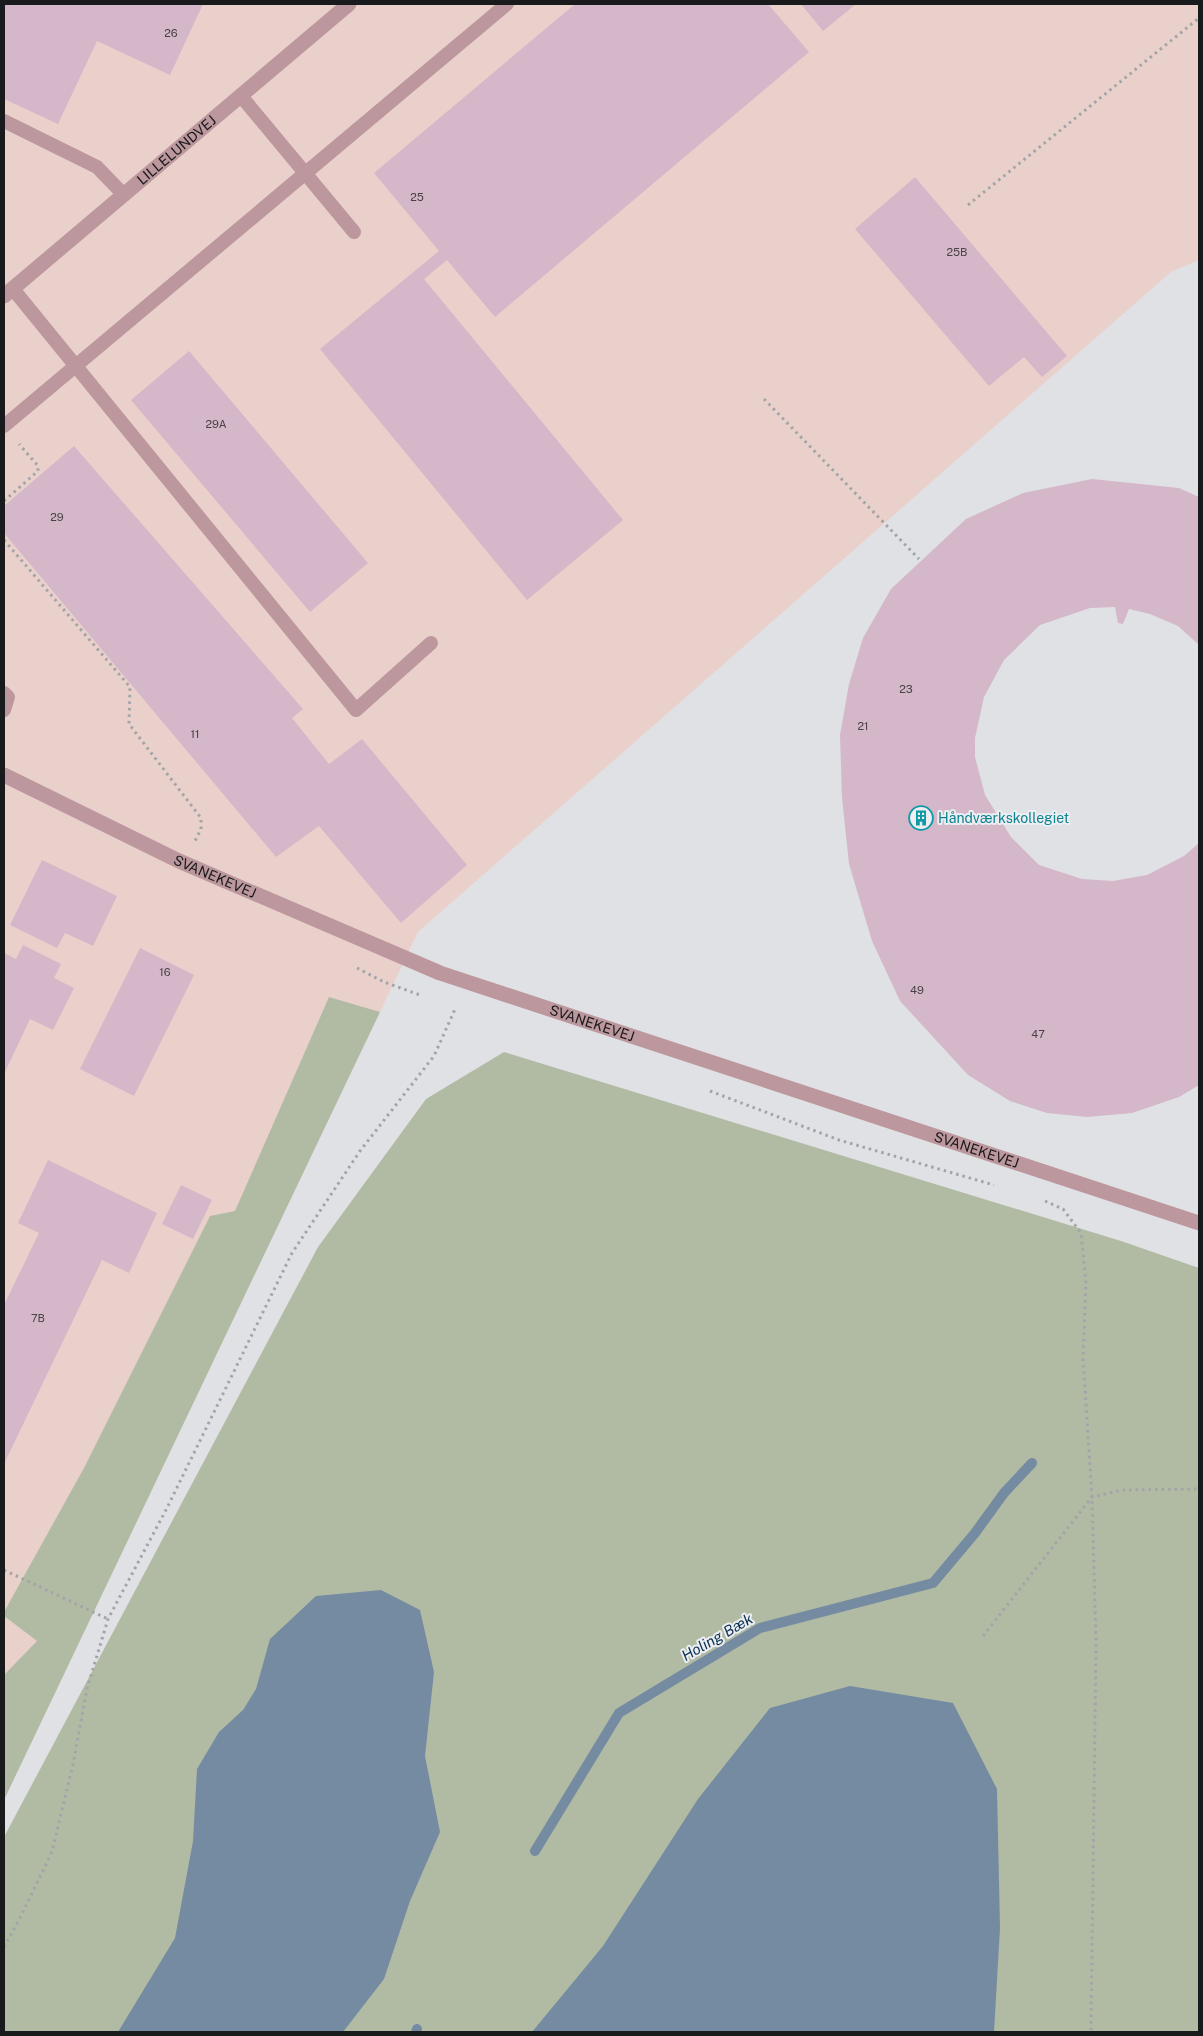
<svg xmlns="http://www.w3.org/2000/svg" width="1203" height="2036" viewBox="0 0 1203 2036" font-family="'Public Sans',sans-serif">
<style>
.industrial{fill:#ead0cb}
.green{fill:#b1bba4}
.water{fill:#758ba1}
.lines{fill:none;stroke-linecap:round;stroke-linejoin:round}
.stream{stroke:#758ba1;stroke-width:10}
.building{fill:#d4b7c9}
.path{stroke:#a3a4a7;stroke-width:3;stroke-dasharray:2.5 4;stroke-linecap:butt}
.service{stroke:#bc979d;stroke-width:14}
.minor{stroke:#bc979d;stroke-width:15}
.labels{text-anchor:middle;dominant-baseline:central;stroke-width:4;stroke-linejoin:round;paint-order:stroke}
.number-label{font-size:11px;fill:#484146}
.street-label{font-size:14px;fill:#191a1b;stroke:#edeef2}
.culture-label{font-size:14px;fill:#0d838f;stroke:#edeef2;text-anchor:start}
.water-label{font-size:15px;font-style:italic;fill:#093151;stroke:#edeef2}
</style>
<rect width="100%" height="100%" fill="#e0e1e5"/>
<path class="industrial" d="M4,4H1199V260L1171,272L418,932L380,1012L4,1752Z"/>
<g class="green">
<path d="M329,997L380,1012L4,1800V1675L37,1641L4,1616V1612L84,1468L210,1216L235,1211Z"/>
<path d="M504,1052L1121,1241L1199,1268V2032H4V1837L318,1247L426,1099Z"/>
</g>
<g class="water">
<path d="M381,1590L420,1610L434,1672L425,1756L440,1832L410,1901L384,1979L343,2032H118L175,1938L193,1841L197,1769L219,1732L243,1710L256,1689L270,1639L316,1596Z"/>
<path d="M850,1686L953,1703L997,1789L1000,1928L994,2032H532L603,1946L698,1799L770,1708Z"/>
</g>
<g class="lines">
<g class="stream">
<path d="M535,1851L619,1713L760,1628L933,1583L975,1533L1004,1493L1032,1463"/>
<path d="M416,2032L417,2029"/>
</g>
</g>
<g class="building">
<path d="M4,4H203L170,75L97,41L58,124L4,99Z"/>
<path d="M575,4H768L809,52L495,317L447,260L424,279L623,520L527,600L320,349L439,251L374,173Z"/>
<path d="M801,4H856L823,31Z"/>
<path d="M915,177L1067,356L1042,377L1024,357L989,386L855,229Z"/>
<path d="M189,351L368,563L310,612L131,400Z"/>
<path d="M74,446L303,709L292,718L329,764L362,739L467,865L401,923L319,826L276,857L4,533V506Z"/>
<path d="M1092,479L1179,488L1199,497V645L1178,626L1150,614L1129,609L1123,624L1118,623L1115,607L1090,608L1040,625L1004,660L984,697L975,738V757L985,795L1011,837L1039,865L1082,879L1113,881L1147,875L1184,856L1199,843V1085L1179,1097L1132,1113L1087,1117L1047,1113L1010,1101L968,1075L900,1001L872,941L849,864L842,798L840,735L849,684L863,638L891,589L966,519L1023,493Z"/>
<path d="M42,860L117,896L93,946L65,933L57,948L10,925Z"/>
<path d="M23,945L61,964L54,978L74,988L53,1030L30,1019L4,1074V953L16,959Z"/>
<path d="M140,948L194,975L134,1096L80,1069Z"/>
<path d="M48,1160L157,1213L129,1273L102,1260L4,1464V1305L39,1233L18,1223Z"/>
<path d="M181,1185L212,1200L193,1239L162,1224Z"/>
</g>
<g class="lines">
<g class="path">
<path d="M968,205L1199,18"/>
<path d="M764,399L919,559"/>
<path d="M4,501L38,471V466L19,444"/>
<path d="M4,540L130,687L129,724L201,818V829L195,841"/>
<path d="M357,968L384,982L420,995"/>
<path d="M710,1091L839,1140L994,1185"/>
<path d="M1045,1201L1063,1209L1081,1233L1086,1283L1083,1357L1092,1497L1096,1643L1091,2032"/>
<path d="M4,1570L108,1619"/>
<path d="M983,1636L1092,1497L1122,1490L1199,1489"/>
<path d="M4,1947L18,1922L52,1852L73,1764L87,1689L108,1619L167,1508L292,1253L360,1151L434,1056L456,1007"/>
</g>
<g class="service">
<path d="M241,96L354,232"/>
<path d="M4,121L97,167L124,195"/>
<path d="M13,289L356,710L431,643"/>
<path d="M4,426L507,4"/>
<path d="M4,693L8,697L4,710"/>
</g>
<g class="minor">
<path id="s1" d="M4,296L349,4"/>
<path id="s2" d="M4,775L179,861L440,973L1199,1223"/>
</g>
</g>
<defs>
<g id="building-ring" transform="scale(1.25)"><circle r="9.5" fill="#edeef2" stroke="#0f9aa8" stroke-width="1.5"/><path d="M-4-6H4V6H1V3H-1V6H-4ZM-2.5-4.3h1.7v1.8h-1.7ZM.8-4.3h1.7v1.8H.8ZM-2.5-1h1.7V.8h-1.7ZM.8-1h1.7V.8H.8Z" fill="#0f9aa8"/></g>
</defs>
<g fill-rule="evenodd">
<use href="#building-ring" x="921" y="818"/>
</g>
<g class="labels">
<g class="number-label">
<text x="171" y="33">26</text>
<text x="417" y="197">25</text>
<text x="957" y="252">25B</text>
<text x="216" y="424">29A</text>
<text x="57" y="517">29</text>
<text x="906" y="689">23</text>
<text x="863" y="726">21</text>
<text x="195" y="734">11</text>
<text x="165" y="972">16</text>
<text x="917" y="990">49</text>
<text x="1038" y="1034">47</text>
<text x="38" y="1318">7B</text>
</g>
<g class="street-label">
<text stroke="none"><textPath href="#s1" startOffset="226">LILLELUNDVEJ</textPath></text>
<text stroke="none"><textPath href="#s2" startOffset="234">SVANEKEVEJ</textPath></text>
<text stroke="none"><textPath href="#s2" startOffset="639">SVANEKEVEJ</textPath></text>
<text stroke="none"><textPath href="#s2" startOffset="1044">SVANEKEVEJ</textPath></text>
</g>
<g class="culture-label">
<text x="938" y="818">Håndværkskollegiet</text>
</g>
<g class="water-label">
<text transform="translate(717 1637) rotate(-30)">Holing Bæk</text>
</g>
</g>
<rect width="1203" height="2036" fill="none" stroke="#191a1b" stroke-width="10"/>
</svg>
